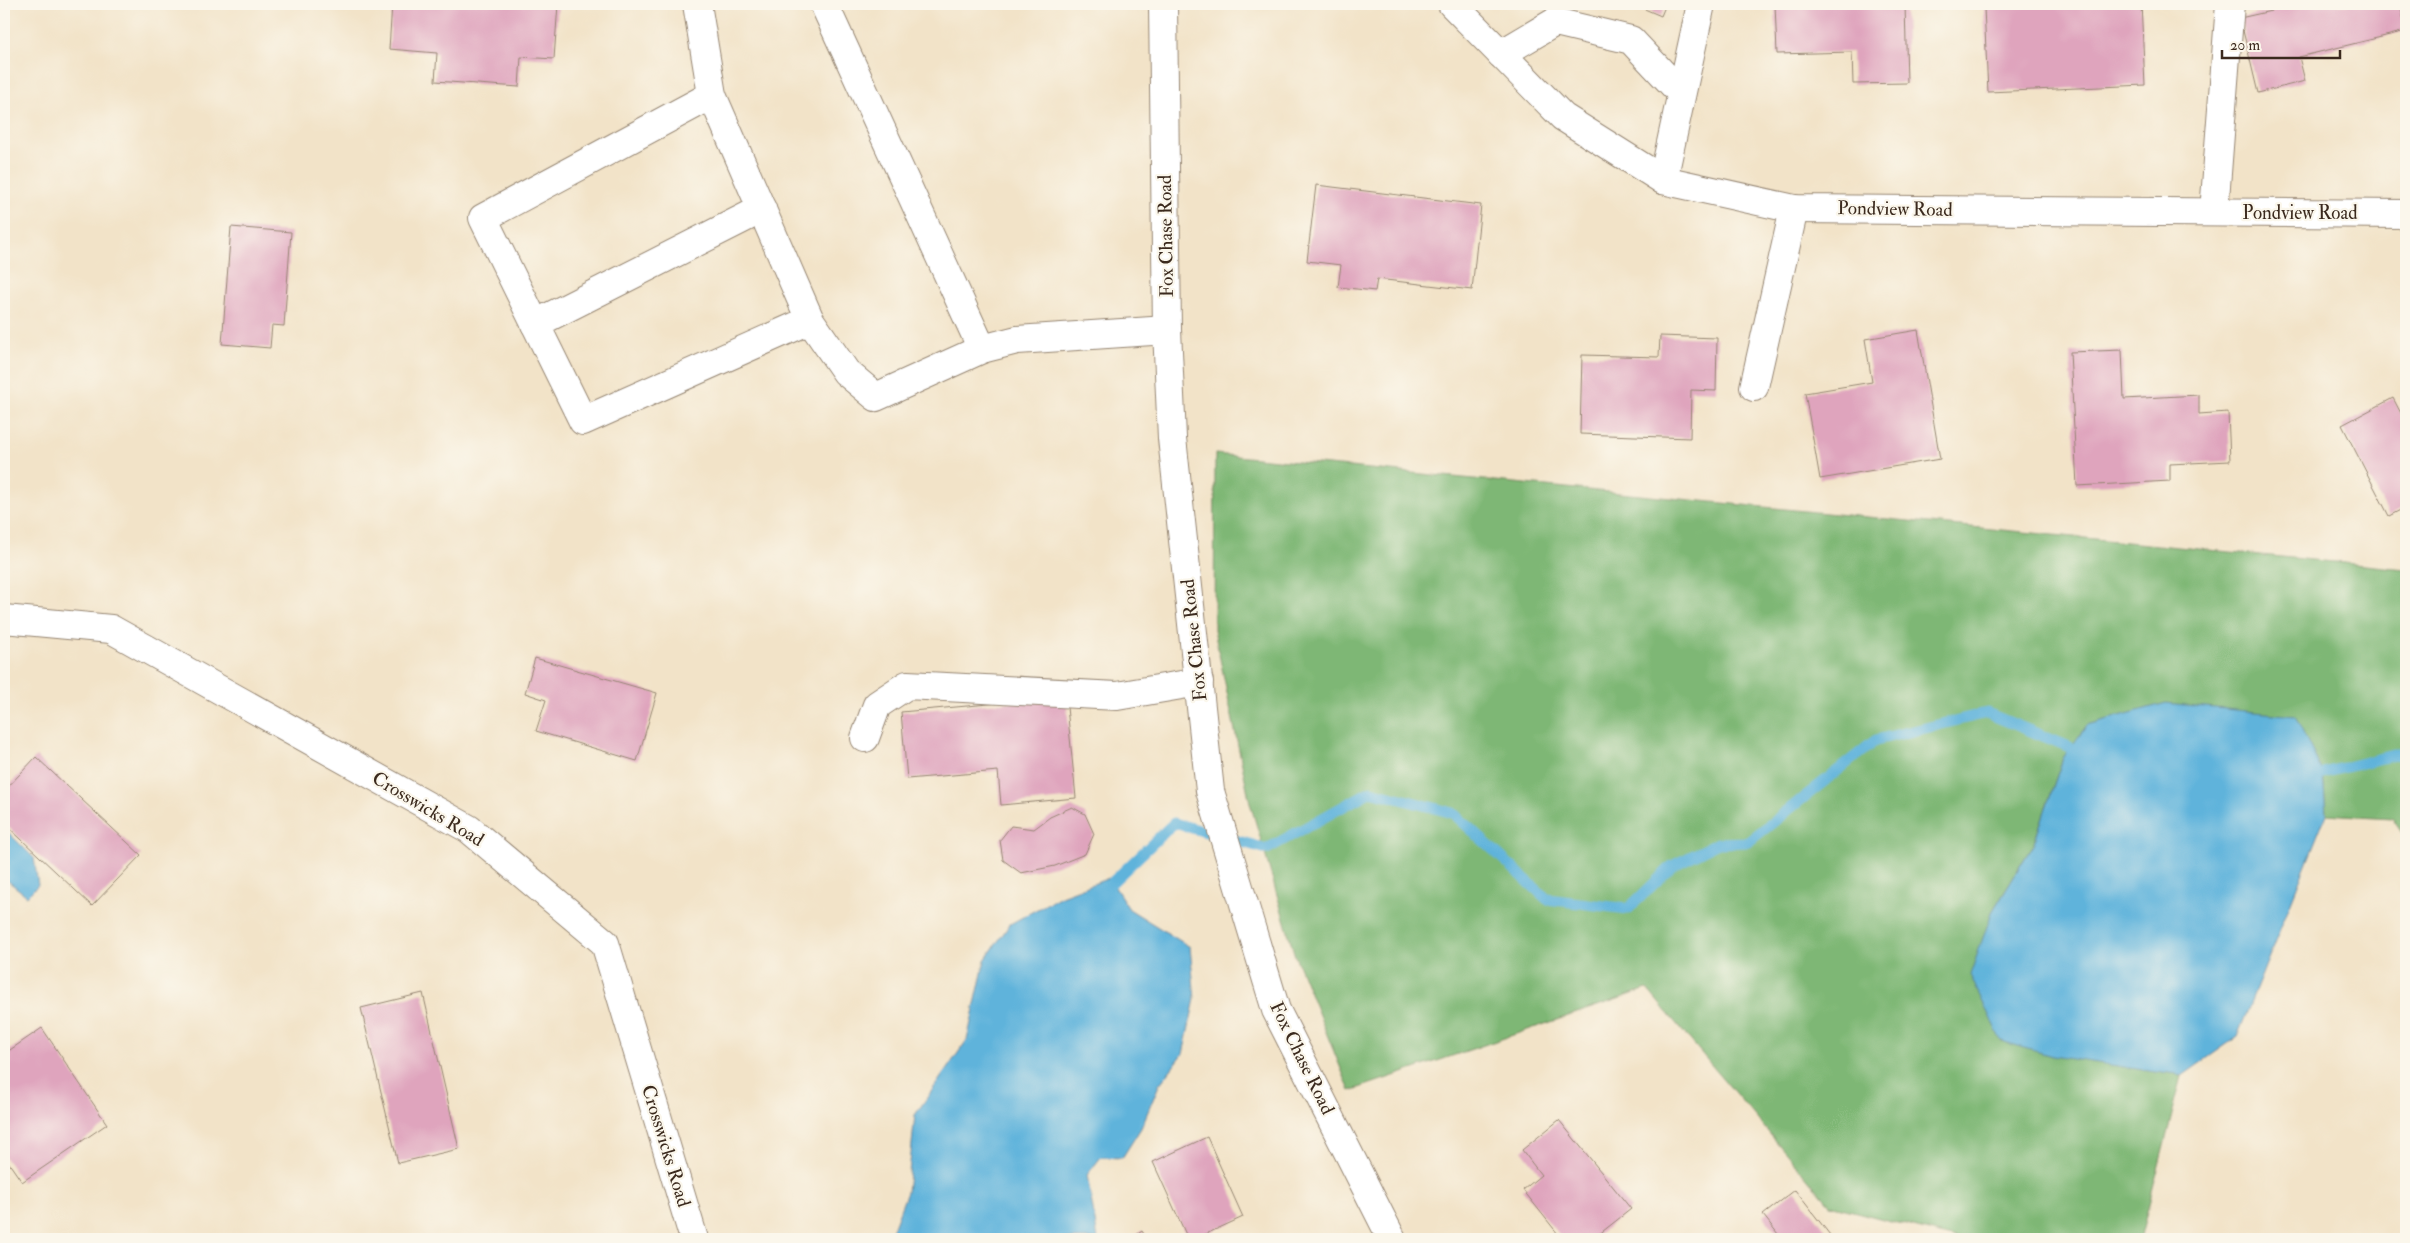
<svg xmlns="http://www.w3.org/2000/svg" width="2410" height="1243" viewBox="0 0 2410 1243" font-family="'IM FELL Double Pica',serif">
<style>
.forest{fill:#7eb775;stroke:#5c704a}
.water{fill:#5eb3db;stroke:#4c6e7c}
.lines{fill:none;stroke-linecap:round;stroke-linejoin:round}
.stream{stroke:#5eb3db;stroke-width:11}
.building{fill:#dfa4bd}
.minor-casing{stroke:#968673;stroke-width:30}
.minor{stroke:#fff;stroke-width:28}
.labels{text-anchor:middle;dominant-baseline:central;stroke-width:4.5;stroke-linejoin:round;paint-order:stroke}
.street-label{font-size:19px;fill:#3b2a1e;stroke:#fbf7ec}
</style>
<rect width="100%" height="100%" fill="#fbf7ec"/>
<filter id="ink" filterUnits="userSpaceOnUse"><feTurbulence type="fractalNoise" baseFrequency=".02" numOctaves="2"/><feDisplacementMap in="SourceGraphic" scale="10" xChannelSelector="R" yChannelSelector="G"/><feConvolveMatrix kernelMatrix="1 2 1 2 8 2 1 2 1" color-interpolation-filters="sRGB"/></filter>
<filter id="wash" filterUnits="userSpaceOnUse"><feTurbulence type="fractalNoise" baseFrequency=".0096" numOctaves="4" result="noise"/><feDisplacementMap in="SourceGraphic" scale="20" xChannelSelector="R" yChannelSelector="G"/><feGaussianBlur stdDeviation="1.12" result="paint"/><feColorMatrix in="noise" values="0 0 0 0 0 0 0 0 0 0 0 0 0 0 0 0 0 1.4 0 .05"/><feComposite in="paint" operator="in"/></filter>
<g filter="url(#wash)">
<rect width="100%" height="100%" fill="#f2e3c8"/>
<g class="forest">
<path d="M1215,454L2406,569V839L2392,818L2326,814L2323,773L2072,748L2063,758L2034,843L1992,912L2001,1041L2182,1076L2140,1239H1959L1830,1205L1647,989L1350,1091L1295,956L1250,803L1214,630Z"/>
<path d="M2406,1136V1239H2401Z"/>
</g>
<g class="water">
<path d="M2166,703L2295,716L2323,773L2326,814L2237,1037L2182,1076L2052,1056L2001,1041L1970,975L1992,912L2034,843L2063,758L2087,725Z"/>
<path d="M7,831L34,858L38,885L27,896L4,878V832Z"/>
<path d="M1109,878L1129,909L1190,947L1195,999L1183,1054L1159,1085L1141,1128L1122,1158L1101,1157L1087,1175L1098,1239H889L907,1192L915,1115L967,1040L985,960L1010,924L1061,896Z"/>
</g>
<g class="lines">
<g class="stream">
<path d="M2323,773L2406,752"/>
<path d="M1102,892L1174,823L1267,849L1371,791L1453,813L1547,899L1628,909L1672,866L1718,843L1748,842L1876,740L1987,713L2072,748"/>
</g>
</g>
<g id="blocks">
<g class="building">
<path d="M392,4H558L554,59L521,57L519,87L435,81L437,53L389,49Z"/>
<path d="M1633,4H1666L1661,16Z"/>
<path d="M1775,4H1905L1907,83L1853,84L1852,52L1777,54Z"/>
<path d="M2080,4H2141L2145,85L1988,92L1984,8Z"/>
<path d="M2269,4H2400L2406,31L2299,57L2305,81L2258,93L2240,18L2271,11Z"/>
<path d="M1316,185L1481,205L1472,290L1377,279L1375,291L1338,287L1341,265L1307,261Z"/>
<path d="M231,227L291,232L284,326L272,325L270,348L222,344Z"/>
<path d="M1918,330L1940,459L1820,479L1805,393L1872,382L1865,339Z"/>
<path d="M1660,336L1717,338L1716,391L1691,390L1690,438L1580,434L1582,355L1659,357Z"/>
<path d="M2122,350L2124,399L2199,395V414L2228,412L2230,461L2170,464V481L2077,486L2070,352Z"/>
<path d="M2393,398L2406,423V507L2389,516L2342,425Z"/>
<path d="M535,658L657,693L637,761L536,731L546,700L525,693Z"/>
<path d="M1066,697L1076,798L1001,805L998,771L907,779L901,712Z"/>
<path d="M36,757L141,855L92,906L4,823V791Z"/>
<path d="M1072,807L1085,814L1094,834L1085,854L1055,866L1021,873L1003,860L1000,840L1011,826L1034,829L1050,817Z"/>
<path d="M423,993L459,1149L398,1163L361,1008Z"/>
<path d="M42,1028L107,1124L22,1182L4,1156V1054Z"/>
<path d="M1559,1120L1631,1209L1593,1239H1562L1523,1190L1541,1175L1522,1150Z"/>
<path d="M1207,1137L1243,1217L1195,1239H1188L1153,1162Z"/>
<path d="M1795,1190L1830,1235L1825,1239H1782L1763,1215Z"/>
<path d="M1142,1231L1147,1239H1130Z"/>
</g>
</g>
</g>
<g filter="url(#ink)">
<use href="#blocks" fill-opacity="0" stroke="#968673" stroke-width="1"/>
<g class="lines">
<g class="minor-casing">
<g id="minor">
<path d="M697,4L712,95L810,320L846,372L876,397L982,349"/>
<path d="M824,4L982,349L1017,340L1167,330"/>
<path d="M1163,4L1167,330L1172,438L1210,791L1276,1010L1392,1239"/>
<path d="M1452,4L1563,117L1663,180L1794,209L2406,214"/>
<path d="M1501,54L1555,22L1631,40L1681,93"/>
<path d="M712,95L483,218L583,421L810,320"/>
<path d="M1663,180L1701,4"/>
<path d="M2214,212L2230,4"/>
<path d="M535,324L762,209"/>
<path d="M1754,387L1794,209"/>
<path d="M4,619L111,629L469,829L605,943L694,1239"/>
<path d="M865,738L877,705L907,685L1117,696L1199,682"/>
</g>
</g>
<use href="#minor" class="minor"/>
</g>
</g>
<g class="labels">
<g class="street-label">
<text transform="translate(1895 209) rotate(1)">Pondview Road</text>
<text x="2300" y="213">Pondview Road</text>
<text transform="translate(1166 236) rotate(-91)">Fox Chase Road</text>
<text transform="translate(1194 640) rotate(-96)">Fox Chase Road</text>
<text transform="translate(428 809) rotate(31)">Crosswicks Road</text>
<text transform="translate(1302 1058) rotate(64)">Fox Chase Road</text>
<text transform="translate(666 1146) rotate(73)">Crosswicks Road</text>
</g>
</g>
<rect width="2410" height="1243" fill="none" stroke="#fbf7ec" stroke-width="20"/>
<path d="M2222 50v8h118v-8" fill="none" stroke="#3b2a1e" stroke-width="2.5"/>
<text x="2230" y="50" font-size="15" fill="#3b2a1e" stroke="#fbf7ec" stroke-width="4" paint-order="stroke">20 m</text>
</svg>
